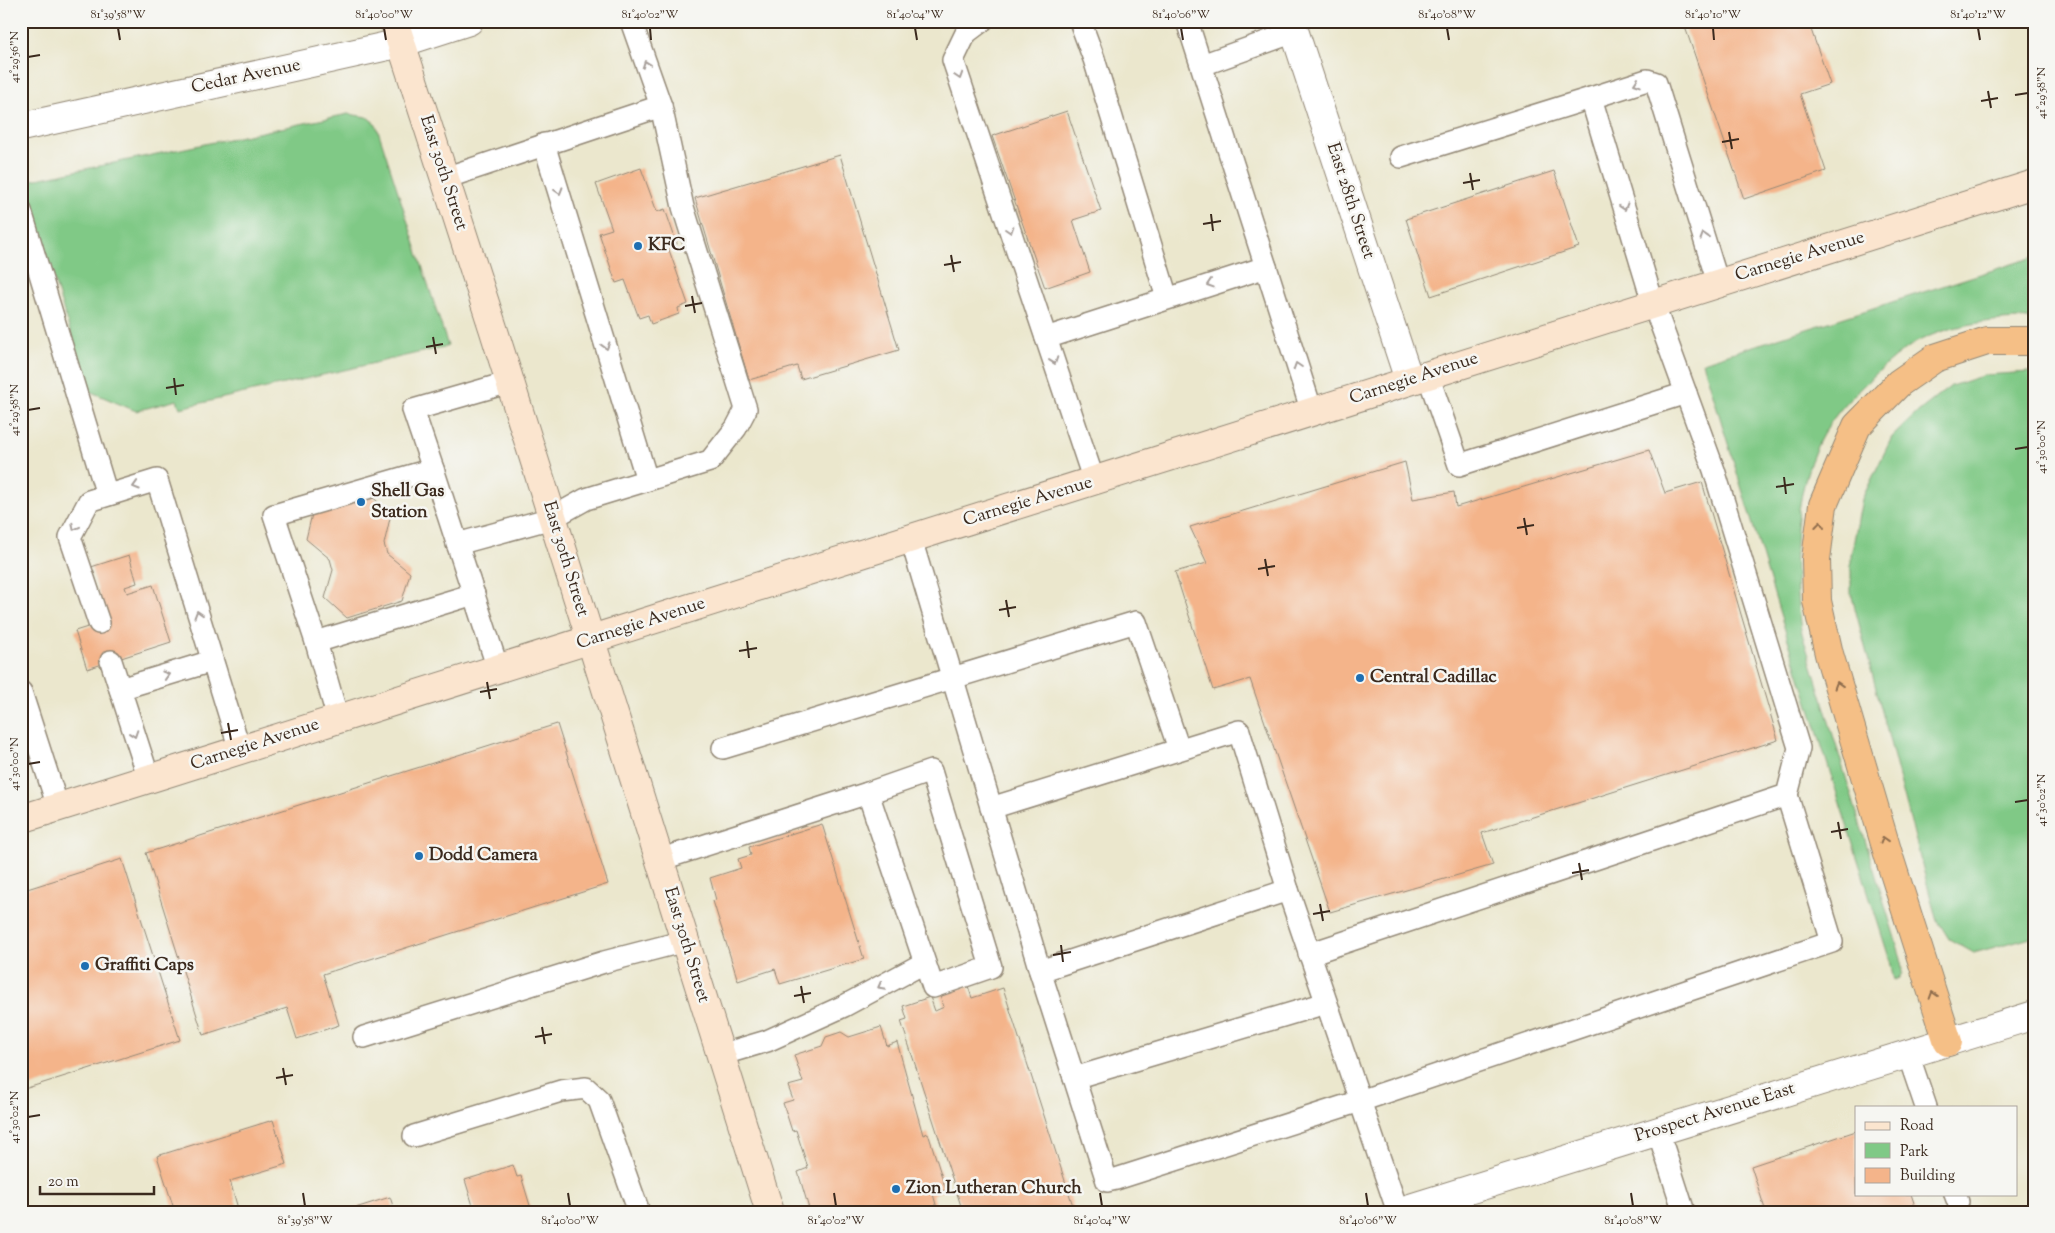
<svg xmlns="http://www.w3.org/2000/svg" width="2055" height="1233" viewBox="0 0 2055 1233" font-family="'Sorts Mill Goudy',serif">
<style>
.green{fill:#80c986;stroke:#5e7a52}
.building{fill:#f4b48a}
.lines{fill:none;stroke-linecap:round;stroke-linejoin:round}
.service-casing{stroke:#938876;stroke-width:24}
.minor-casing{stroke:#938876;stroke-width:30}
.tertiary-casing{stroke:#938876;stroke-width:30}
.secondary-casing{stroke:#938876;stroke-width:30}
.motorway-casing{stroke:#938876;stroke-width:30}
.service{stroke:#fff;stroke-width:21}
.minor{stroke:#fff;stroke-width:28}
.tertiary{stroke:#fff;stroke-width:28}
.secondary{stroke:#fbe5cf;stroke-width:28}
.motorway{stroke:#f5bf86;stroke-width:28}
.oneway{stroke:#a79f9a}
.oneway2{stroke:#8f6d4d}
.ticks{fill:none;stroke:#3b2a1e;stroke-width:2}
.poi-dot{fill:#1f6fb2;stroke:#f6f6f2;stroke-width:2}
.labels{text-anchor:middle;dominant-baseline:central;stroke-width:5;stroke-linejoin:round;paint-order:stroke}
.street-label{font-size:18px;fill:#3b2a1e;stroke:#f6f6f2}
.poi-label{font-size:18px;font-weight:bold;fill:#3b2a1e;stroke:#f6f6f2;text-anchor:start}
.neatline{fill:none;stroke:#3b2a1e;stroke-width:2}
.ticks-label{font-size:12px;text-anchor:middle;fill:#3b2a1e}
</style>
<rect width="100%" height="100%" fill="#f6f6f2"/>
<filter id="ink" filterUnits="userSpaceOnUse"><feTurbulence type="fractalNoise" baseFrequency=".02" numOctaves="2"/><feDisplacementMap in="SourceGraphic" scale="10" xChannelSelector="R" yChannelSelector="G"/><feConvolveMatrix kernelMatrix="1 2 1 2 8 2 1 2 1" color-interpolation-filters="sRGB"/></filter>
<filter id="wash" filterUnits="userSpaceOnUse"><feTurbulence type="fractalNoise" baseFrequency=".0096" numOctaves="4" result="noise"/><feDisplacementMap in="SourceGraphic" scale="20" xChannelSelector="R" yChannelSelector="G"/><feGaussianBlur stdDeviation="1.12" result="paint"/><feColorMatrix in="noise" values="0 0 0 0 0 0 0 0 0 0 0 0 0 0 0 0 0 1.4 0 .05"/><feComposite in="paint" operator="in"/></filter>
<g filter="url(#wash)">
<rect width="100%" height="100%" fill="#ebe7cd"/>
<g class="green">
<path d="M348,114L367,117L376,124L448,346L180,408L177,400L136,411L89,391L23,182Z"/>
<path d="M2034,257V319C1998,318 1947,325 1915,343C1895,355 1879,371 1863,386C1847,401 1830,420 1820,440C1792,496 1792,569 1801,630L1901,958L1902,973L1899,978L1894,980L1890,961L1785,630L1703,362Z"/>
<path d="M2029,372H2034V936L1974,953L1949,939L1936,918L1851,593V556L1862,499L1892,437L1919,411L1951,386L1985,375Z"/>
</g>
<g id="blocks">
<g class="building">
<path d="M1683,21H1808L1830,84L1800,94L1826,171L1744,199Z"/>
<path d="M1067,111L1101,211L1073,220L1090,272L1045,288L992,136Z"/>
<path d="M840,155L899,350L801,379L797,366L749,380L695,198Z"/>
<path d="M641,168L657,212L665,209L677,244L668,247L688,304L678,308L679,314L651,324L648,315L639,318L625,280L616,283L599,233L612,229L596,184Z"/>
<path d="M1554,171L1579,247L1431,296L1406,219Z"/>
<path d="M1649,450L1665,493L1702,482L1778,740L1482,833L1493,865L1330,912L1250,679L1213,690L1175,572L1207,563L1190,527L1405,462L1413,499L1454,492L1456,507Z"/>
<path d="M367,492L391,514L384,544L387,554L410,573L402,601L347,618L325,598L333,570L330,559L306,539L313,510Z"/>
<path d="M129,555L137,583L125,587L127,593L153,585L171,642L87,669L75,631L107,621L91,567Z"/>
<path d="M557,724L608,884L323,974L339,1025L297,1039L287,1008L203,1035L146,853Z"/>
<path d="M822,824L864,959L780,984L775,969L738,981L713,901L716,900L710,878L741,868L738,859L751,855L749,847Z"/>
<path d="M122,859L180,1040L21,1090V891Z"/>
<path d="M968,986L972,998L1003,988L1075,1212H963L901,1021L907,1019L903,1006L930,997L935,1011L944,1007L940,995Z"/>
<path d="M881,1027L887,1046L897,1042L923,1135L928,1133L946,1190L933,1194L938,1212H810L798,1172L808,1168L796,1130L792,1131L783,1103L793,1100L788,1086L803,1082L794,1055L822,1046L826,1037L841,1032L849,1037Z"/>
<path d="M273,1120L287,1164L230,1181L239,1212H175L157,1156Z"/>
<path d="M1856,1131V1194H1911L1917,1212H1766L1751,1166Z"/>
<path d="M513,1165L517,1177L521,1176L532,1212H475L465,1180Z"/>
<path d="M390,1197L395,1212H346V1211Z"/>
</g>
</g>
</g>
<g filter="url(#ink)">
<use href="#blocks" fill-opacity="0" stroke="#938876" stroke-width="1"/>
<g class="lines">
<g class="service-casing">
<g id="service">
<path d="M982,21L966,33L953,60L1046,338"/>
<path d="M1080,21L1094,59L1167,298"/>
<path d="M1187,21L1266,267"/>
<path d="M1202,65L1294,32"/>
<path d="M544,144L647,480"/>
<path d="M1401,157L1591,98"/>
<path d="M445,178L661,106"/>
<path d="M21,211L107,495"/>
<path d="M1428,375L1459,465L1686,393"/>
<path d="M433,469L413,410L510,382"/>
<path d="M1094,481L1046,338L1266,267L1312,412"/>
<path d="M911,539L1040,971L1288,890L1398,1212"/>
<path d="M457,544L552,518L586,499L710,461L736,428L746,409L683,207L661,106L631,21"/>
<path d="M99,623L70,537L89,501L157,480L240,750"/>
<path d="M316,642L474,594"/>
<path d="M111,661L149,779"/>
<path d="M120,689L212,661"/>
<path d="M21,692L58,807"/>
<path d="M338,719L316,642L274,515L433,469L498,669"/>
<path d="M723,748L1136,622L1179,749"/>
<path d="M931,771L991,967L933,987L868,793Z"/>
<path d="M991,808L1239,731L1288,890"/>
<path d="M659,860L868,793"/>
<path d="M1309,954L1787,795L1799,748L1714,470L1653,303L1591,98L1647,80L1656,83L1718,283"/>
<path d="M1040,971L1107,1181L1116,1179L1360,1101L1832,942L1787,795"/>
<path d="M364,1037L604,962L685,941"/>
<path d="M1908,1054L1926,1107"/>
<path d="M720,1055L767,1041L844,1006L924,963"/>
<path d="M1074,1078L1326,1003"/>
<path d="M1658,1131L1684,1212"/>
<path d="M414,1136L561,1091L586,1088L599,1100L639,1212"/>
<path d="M1955,1194L1958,1202"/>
</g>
</g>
<g class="minor-casing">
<path id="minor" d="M1291,21L1409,380"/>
</g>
<g class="tertiary-casing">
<g id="tertiary">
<path d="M21,127L401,43L469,21"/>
<path d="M1397,1212L2034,1015"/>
</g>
</g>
<g class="secondary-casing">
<g id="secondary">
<path d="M394,21L493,328L770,1212"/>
<path d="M21,819C692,608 1362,394 2034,184"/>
</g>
</g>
<g class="motorway-casing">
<path id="motorway" d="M1948,1042L1889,857L1829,654L1817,601L1816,559L1823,505L1857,426L1899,383L1935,358L1987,341H2034"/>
</g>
<use href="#service" class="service"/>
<use href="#minor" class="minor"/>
<use href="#tertiary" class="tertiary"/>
<use href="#secondary" class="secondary"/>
<use href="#motorway" class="motorway"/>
</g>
<defs><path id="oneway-chevron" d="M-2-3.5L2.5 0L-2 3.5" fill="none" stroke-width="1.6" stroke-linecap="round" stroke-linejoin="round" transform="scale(1.25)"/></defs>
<g class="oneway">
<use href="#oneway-chevron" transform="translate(646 64) rotate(-110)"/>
<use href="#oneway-chevron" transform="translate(959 76) rotate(72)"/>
<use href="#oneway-chevron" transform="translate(1637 83) rotate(162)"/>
<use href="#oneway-chevron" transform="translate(559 191) rotate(73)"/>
<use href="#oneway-chevron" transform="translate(1624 207) rotate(73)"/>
<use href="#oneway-chevron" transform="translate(1010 230) rotate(72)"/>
<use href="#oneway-chevron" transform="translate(1704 236) rotate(-107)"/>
<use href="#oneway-chevron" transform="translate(1210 284) rotate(162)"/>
<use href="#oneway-chevron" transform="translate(606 346) rotate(73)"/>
<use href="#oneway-chevron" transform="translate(1054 361) rotate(71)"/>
<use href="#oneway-chevron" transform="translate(1297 366) rotate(-108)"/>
<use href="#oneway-chevron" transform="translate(136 486) rotate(163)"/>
<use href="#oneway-chevron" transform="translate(75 527) rotate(118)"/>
<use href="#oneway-chevron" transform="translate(198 614) rotate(-107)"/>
<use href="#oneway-chevron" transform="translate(166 675) rotate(-17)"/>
<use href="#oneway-chevron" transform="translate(134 734) rotate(71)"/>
<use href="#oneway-chevron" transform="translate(881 986) rotate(152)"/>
</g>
<g class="oneway2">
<use href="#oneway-chevron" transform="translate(1820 525) rotate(-83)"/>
<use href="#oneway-chevron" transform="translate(1838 685) rotate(-107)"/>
<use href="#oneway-chevron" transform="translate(1884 840) rotate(-107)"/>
<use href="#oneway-chevron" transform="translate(1933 995) rotate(-108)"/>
</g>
</g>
<path class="ticks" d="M118,28L120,40M384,28L386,40M650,28L651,40M915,28L917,40M1181,28L1183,40M1447,28L1449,40M1713,28L1714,40M1978,28L1980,40M28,57L40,55M1988,91L1991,108M2015,95L2028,93M1981,101L1998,98M1729,132L1732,149M1722,142L1739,139M1470,173L1473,190M1463,183L1480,180M1211,214L1213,231M1203,224L1221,221M951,255L954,272M944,265L961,262M692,296L695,313M685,306L702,303M433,337L436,354M426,347L443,344M174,378L176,395M166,388L184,385M28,410L40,408M2015,449L2028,447M1784,477L1786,494M1776,487L1794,484M1524,518L1527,535M1517,528L1534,525M1265,559L1268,576M1258,569L1275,566M1006,600L1009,617M999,610L1016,607M747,641L749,658M739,651L757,648M487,682L490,699M480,692L497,689M228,723L231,740M221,733L238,730M28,764L40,762M2015,802L2028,800M1838,822L1841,839M1831,832L1848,829M1579,863L1582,880M1572,873L1589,870M1320,904L1323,921M1313,914L1330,911M1061,945L1063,962M1053,955L1071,952M801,986L804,1003M794,996L811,993M542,1027L545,1044M535,1037L552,1034M283,1068L286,1085M276,1078L293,1075M28,1117L40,1115M303,1193L305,1206M568,1193L570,1206M834,1193L836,1206M1100,1193L1102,1206M1366,1193L1368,1206M1631,1193L1633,1206"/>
<g class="poi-dot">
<circle cx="638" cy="246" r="5"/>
<circle cx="361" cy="502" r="5"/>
<circle cx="1360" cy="678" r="5"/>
<circle cx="419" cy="856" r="5"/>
<circle cx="85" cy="966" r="5"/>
<circle cx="896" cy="1189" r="5"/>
</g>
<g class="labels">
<g class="street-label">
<text transform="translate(246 77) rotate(-12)">Cedar Avenue</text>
<text transform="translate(443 173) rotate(72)">East 30th Street</text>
<text transform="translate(1350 201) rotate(72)">East 28th Street</text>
<text transform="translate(1800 257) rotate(-17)">Carnegie Avenue</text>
<text transform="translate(1414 379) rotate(-18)">Carnegie Avenue</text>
<text transform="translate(1028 502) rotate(-17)">Carnegie Avenue</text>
<text transform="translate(565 559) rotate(73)">East 30th Street</text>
<text transform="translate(641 624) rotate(-18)">Carnegie Avenue</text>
<text transform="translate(255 745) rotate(-18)">Carnegie Avenue</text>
<text transform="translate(686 945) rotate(73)">East 30th Street</text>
<text transform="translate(1715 1113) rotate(-17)">Prospect Avenue East</text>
</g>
<g class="poi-label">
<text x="648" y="246">KFC</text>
<text x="371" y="492">Shell Gas<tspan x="371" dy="21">Station</tspan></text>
<text x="1370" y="678">Central Cadillac</text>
<text x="429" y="856">Dodd Camera</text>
<text x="95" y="966">Graffiti Caps</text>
<text x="906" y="1189">Zion Lutheran Church</text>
</g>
</g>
<rect width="2055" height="1233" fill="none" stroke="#f6f6f2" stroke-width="55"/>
<rect x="1855" y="1106" width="162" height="90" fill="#f6f6f2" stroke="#aba49d"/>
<rect x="1865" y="1122" width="25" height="8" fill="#fbe5cf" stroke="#aba49d"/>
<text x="1900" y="1130" font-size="15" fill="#3b2a1e">Road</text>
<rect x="1865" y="1143" width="25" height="15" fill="#80c986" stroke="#aba49d"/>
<text x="1900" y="1156" font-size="15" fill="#3b2a1e">Park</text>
<rect x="1865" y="1168" width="25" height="15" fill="#f4b48a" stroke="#aba49d"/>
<text x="1900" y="1180" font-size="15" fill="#3b2a1e">Building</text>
<path d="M40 1186v8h114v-8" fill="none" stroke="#3b2a1e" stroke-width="2.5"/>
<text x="48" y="1186" font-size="15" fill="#3b2a1e" stroke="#f6f6f2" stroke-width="4" paint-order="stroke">20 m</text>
<rect x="28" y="28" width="2000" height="1178" class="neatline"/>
<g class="ticks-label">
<text x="118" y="18">81°39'58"W</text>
<text x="384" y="18">81°40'00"W</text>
<text x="650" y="18">81°40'02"W</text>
<text x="915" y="18">81°40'04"W</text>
<text x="1181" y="18">81°40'06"W</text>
<text x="1447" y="18">81°40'08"W</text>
<text x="1713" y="18">81°40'10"W</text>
<text x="1978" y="18">81°40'12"W</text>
<text transform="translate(14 57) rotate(-90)" y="4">41°29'56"N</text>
<text transform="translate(2041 93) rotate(-90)" y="4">41°29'58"N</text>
<text transform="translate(14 410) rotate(-90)" y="4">41°29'58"N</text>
<text transform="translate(2041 447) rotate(-90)" y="4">41°30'00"N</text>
<text transform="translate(14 764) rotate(-90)" y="4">41°30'00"N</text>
<text transform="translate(2041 800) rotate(-90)" y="4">41°30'02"N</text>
<text transform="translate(14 1117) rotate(-90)" y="4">41°30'02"N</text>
<text x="305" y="1224">81°39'58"W</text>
<text x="570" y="1224">81°40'00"W</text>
<text x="836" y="1224">81°40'02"W</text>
<text x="1102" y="1224">81°40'04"W</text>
<text x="1368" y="1224">81°40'06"W</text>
<text x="1633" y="1224">81°40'08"W</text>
</g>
</svg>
